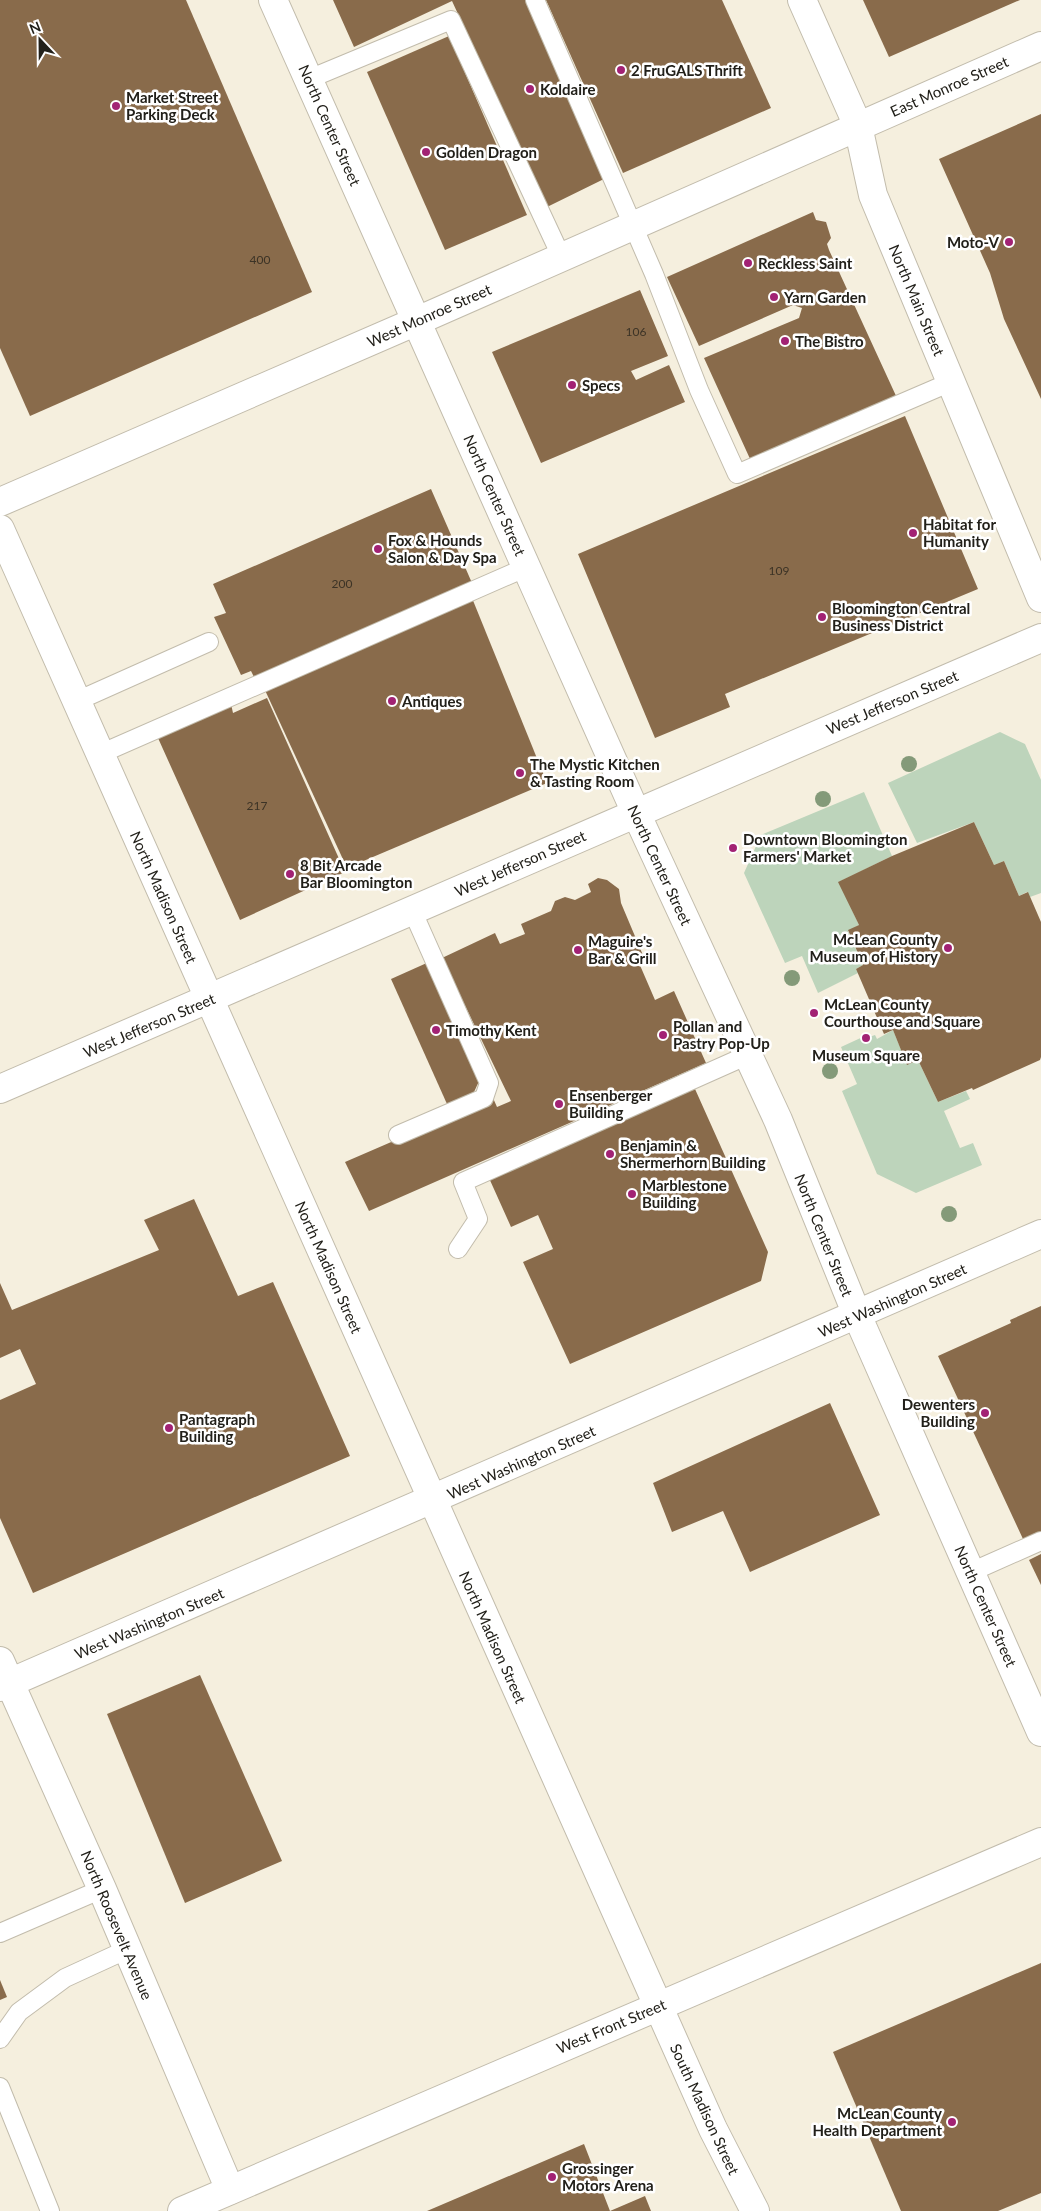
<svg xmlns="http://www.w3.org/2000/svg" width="1041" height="2211" viewBox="0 0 1041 2211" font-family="Lato,sans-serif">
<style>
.green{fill:#bdd4bb}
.building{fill:#896b4b}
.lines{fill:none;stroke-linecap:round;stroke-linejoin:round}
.service-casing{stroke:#c2bcac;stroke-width:20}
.minor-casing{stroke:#c2bcac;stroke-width:30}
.tertiary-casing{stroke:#c2bcac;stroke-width:30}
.secondary-casing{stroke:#c2bcac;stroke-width:30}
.primary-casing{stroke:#c2bcac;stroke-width:30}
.service{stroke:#fff;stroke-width:18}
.minor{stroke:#fff;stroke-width:28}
.tertiary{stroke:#fff;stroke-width:28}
.secondary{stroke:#fff;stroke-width:28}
.primary{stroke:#fff;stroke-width:28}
.tree{fill:#849a79}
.poi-dot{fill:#a22274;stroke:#fff;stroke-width:2}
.labels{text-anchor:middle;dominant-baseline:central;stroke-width:5;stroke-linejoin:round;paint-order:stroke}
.number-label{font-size:12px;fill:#3c3326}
.poi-label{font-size:15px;font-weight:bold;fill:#22201a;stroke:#fff;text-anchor:start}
.street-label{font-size:15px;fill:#22201a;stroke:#fff}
</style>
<rect width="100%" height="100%" fill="#f5efde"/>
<g class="green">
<path d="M1000,732L1025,744L1041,780V893L1030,897L1027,892L1019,896L1004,861L994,865L974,822L917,843L888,783Z"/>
<path d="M864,792L892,856L839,882L859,925L848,931L863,965L856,969L858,973L818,993L802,956L785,963L744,873L761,835Z"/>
<path d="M893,1030L907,1064L918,1060L938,1102L966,1091L970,1099L944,1111L960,1148L973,1143L982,1165L916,1193L877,1174L842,1091L857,1084L841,1047L867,1035L869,1037L875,1035L877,1039Z"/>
</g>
<g class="building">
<path d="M0,0H186L312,292L30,416L0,348Z"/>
<path d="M333,0H528L606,178L547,207L452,1L354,47Z"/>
<path d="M546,0H722L771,108L623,173Z"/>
<path d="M863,0H1020L889,57Z"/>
<path d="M449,36L527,215L445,250L367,72Z"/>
<path d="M1041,114V399L1004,319L990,273L939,159Z"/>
<path d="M813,212L816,220L826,222L831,238L827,244L829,250L897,398L751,461L704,358L799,318L802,308L793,305L699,346L667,277Z"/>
<path d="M640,290L668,356L631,371L636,380L669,365L685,402L541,463L492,352Z"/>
<path d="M905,416L978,589L725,694L730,707L655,738L578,554Z"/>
<path d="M431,489L472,583L255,679L251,671L241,675L214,617L226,613L213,584Z"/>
<path d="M472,598L547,783L347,868L264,688Z"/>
<path d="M267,698L345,872L240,920L158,738L231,704L233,713Z"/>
<path d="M974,822L994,865L1004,861L1019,896L1028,892L1041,922V1057L1040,1060L973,1090L972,1088L938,1102L918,1060L907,1065L893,1030L884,1034L856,969L863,965L848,930L859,925L838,882L892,856Z"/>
<path d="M598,878L607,880L619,889L621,903L645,960L639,963L655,1000L674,991L706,1063L369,1211L345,1162L493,1098L497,1107L511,1101L442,958L495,933L500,944L525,934L521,924L551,911L555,901L565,897L575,900L591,892L588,884Z"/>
<path d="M429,962L480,1079L474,1092L447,1104L391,979Z"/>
<path d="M695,1089L768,1252L761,1281L570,1364L523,1262L553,1249L538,1215L511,1227L489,1178Z"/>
<path d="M194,1199L238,1296L273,1282L350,1456L33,1593L0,1518V1400L36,1384L20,1349L0,1358V1283L12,1310L159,1250L144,1220Z"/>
<path d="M1041,1306V1532L1023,1539L938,1356L1011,1323L1010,1320Z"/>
<path d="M830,1403L880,1515L750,1572L723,1511L672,1532L653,1483Z"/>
<path d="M1041,1554V1585L1029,1560Z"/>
<path d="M200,1675L282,1861L185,1903L107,1714Z"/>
<path d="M1041,1963V2193L998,2211H901L833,2052Z"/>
<path d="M0,1980L7,1997L0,2000Z"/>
<path d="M584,2144L610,2211L645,2196L651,2211H427Z"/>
</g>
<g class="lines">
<g class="service-casing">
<g id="service">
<path d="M535,0L654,274L699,390L737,474L951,382"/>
<path d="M309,79L451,20L561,256"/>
<path d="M77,701L209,642"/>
<path d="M100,754L527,567"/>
<path d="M398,1135L484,1098L489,1083L412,910"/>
<path d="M458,1249L478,1219L463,1182L748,1055"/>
<path d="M971,1572L1041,1541"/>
<path d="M0,1933L102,1889"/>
<path d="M0,2039L19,2012L65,1978L128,1949"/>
<path d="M0,2087L50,2211"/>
</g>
</g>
<g class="minor-casing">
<g id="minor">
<path d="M273,0L636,813L778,1120L857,1315L1041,1732"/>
<path d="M802,0L858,126L873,195L1041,598"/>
<path d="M0,502L417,321L1041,46"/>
<path d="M0,1089L1041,638"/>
<path d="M0,1661L102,1889L230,2190"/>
</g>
</g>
<g class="tertiary-casing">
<path id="tertiary" d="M182,2211L1041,1842"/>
</g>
<g class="secondary-casing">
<path id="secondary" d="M0,1687L1041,1234"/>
</g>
<g class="primary-casing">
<path id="primary" d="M0,529L713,2129L755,2211"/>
</g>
<use href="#service" class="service"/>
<use href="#minor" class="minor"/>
<use href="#tertiary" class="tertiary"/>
<use href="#secondary" class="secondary"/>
<use href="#primary" class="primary"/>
</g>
<g class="tree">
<circle cx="909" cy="764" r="8"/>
<circle cx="823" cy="799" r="8"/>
<circle cx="792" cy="978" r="8"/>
<circle cx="830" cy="1071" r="8"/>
<circle cx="949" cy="1214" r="8"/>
</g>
<g class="poi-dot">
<circle cx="621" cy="70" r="5"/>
<circle cx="530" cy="89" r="5"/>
<circle cx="116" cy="106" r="5"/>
<circle cx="426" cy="152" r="5"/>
<circle cx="1009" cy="242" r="5"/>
<circle cx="748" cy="263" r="5"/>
<circle cx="774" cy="297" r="5"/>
<circle cx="785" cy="341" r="5"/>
<circle cx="572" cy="385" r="5"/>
<circle cx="913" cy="533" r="5"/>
<circle cx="378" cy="549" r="5"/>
<circle cx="822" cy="617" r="5"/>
<circle cx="392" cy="701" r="5"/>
<circle cx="520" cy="773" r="5"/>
<circle cx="733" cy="848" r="5"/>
<circle cx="290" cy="874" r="5"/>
<circle cx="948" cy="948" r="5"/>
<circle cx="578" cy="950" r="5"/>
<circle cx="814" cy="1013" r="5"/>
<circle cx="436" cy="1030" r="5"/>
<circle cx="663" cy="1035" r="5"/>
<circle cx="866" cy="1038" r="5"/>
<circle cx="559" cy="1104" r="5"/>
<circle cx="610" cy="1154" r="5"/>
<circle cx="632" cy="1194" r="5"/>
<circle cx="985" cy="1413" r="5"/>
<circle cx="169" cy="1428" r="5"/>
<circle cx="952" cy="2122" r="5"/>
<circle cx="552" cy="2177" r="5"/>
</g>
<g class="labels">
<g class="number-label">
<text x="260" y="259">400</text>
<text x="636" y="331">106</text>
<text x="779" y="570">109</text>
<text x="342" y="583">200</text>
<text x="257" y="805">217</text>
</g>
<g class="poi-label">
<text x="631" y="70">2 FruGALS Thrift</text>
<text x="540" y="89">Koldaire</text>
<text x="126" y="97">Market Street<tspan x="126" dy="17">Parking Deck</tspan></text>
<text x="436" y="152">Golden Dragon</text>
<text x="999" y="242" text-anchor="end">Moto-V</text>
<text x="758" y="263">Reckless Saint</text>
<text x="784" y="297">Yarn Garden</text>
<text x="795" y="341">The Bistro</text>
<text x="582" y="385">Specs</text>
<text x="923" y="524">Habitat for<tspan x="923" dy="17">Humanity</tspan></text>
<text x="388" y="540">Fox &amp; Hounds<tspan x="388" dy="17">Salon &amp; Day Spa</tspan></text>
<text x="832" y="608">Bloomington Central<tspan x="832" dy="17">Business District</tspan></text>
<text x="402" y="701">Antiques</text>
<text x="530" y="764">The Mystic Kitchen<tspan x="530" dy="17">&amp; Tasting Room</tspan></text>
<text x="743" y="839">Downtown Bloomington<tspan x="743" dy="17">Farmers' Market</tspan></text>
<text x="300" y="865">8 Bit Arcade<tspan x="300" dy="17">Bar Bloomington</tspan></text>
<text x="938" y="939" text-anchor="end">McLean County<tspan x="938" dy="17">Museum of History</tspan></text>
<text x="588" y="941">Maguire's<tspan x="588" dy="17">Bar &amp; Grill</tspan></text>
<text x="824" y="1004">McLean County<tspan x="824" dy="17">Courthouse and Square</tspan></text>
<text x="673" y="1026">Pollan and<tspan x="673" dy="17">Pastry Pop-Up</tspan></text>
<text x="446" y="1030">Timothy Kent</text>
<text x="866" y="1055" text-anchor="middle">Museum Square</text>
<text x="569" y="1095">Ensenberger<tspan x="569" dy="17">Building</tspan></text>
<text x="620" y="1145">Benjamin &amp;<tspan x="620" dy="17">Shermerhorn Building</tspan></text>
<text x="642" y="1185">Marblestone<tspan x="642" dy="17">Building</tspan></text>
<text x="975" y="1404" text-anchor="end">Dewenters<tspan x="975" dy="17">Building</tspan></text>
<text x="179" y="1419">Pantagraph<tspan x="179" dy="17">Building</tspan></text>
<text x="942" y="2113" text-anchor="end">McLean County<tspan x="942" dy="17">Health Department</tspan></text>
<text x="562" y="2168">Grossinger<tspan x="562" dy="17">Motors Arena</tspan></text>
</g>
<g class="street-label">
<text transform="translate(949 86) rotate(-24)">East Monroe Street</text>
<text transform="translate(330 125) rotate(66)">North Center Street</text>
<text transform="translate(917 300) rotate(67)">North Main Street</text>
<text transform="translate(429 315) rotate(-24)">West Monroe Street</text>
<text transform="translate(495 495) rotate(66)">North Center Street</text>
<text transform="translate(892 702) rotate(-23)">West Jefferson Street</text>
<text transform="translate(520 863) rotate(-24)">West Jefferson Street</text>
<text transform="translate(660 865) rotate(65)">North Center Street</text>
<text transform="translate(164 897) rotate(66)">North Madison Street</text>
<text transform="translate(149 1025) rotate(-23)">West Jefferson Street</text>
<text transform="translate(824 1235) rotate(68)">North Center Street</text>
<text transform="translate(329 1267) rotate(66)">North Madison Street</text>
<text transform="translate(892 1300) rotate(-24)">West Washington Street</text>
<text transform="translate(521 1462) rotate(-24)">West Washington Street</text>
<text transform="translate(986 1606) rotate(66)">North Center Street</text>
<text transform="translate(149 1623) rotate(-23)">West Washington Street</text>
<text transform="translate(493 1637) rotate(66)">North Madison Street</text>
<text transform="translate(117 1925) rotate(67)">North Roosevelt Avenue</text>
<text transform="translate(611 2026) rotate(-23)">West Front Street</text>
<text transform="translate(705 2109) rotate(65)">South Madison Street</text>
</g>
</g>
<g transform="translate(40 40) rotate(338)" stroke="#ffffff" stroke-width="4" paint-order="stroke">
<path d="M0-4L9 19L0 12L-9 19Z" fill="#22201a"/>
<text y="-8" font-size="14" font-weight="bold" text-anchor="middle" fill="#22201a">N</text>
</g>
</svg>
